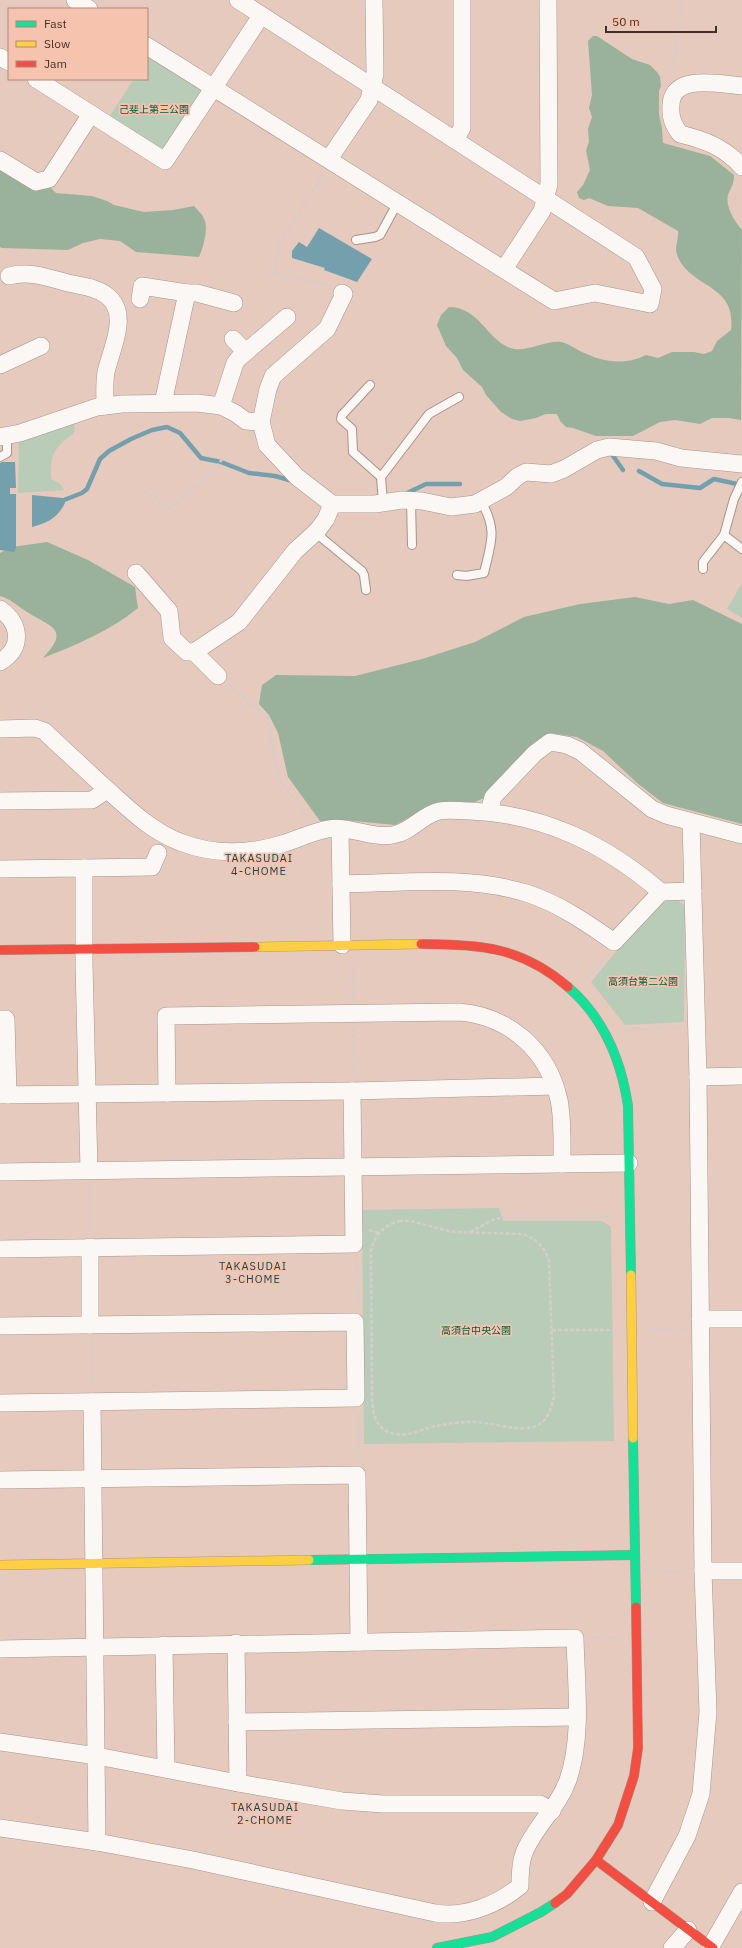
<svg xmlns="http://www.w3.org/2000/svg" width="742" height="1948" viewBox="0 0 742 1948" font-family="'IBM Plex Sans','Noto Sans JP',sans-serif">
<style>
.green{fill:#b8ccb7}
.forest{fill:#9ab29b}
.water{fill:#74a0ae}
.lines{fill:none;stroke-linecap:round;stroke-linejoin:round}
.stream{stroke:#74a0ae;stroke-width:4.5}
.lane-casing{stroke:#a9948a;stroke-width:10}
.street-casing{stroke:#a9948a;stroke-width:18}
.fast-casing{stroke:#a9948a;stroke-width:10}
.slow-casing{stroke:#a9948a;stroke-width:10}
.jam-casing{stroke:#a9948a;stroke-width:10}
.path{stroke:#d6cdca;stroke-width:2.5;stroke-dasharray:4 2;stroke-linecap:butt}
.lane{stroke:#fbf7f5;stroke-width:8}
.street{stroke:#fbf7f5;stroke-width:17}
.fast{stroke:#16e098;stroke-width:9}
.slow{stroke:#ffcf43;stroke-width:9}
.jam{stroke:#f24e42;stroke-width:9}
.labels{text-anchor:middle;dominant-baseline:central;stroke-width:3.5;stroke-linejoin:round;paint-order:stroke}
.park-label{font-size:10px;fill:#005b3e;stroke:#f6c3ae}
.neighbourhood-label{font-size:11px;letter-spacing:1px;fill:#114656;stroke:#f6c3ae}
</style>
<rect width="100%" height="100%" fill="#e6cabe"/>
<g class="green">
<path d="M149,55L200,87V95L168,147L158,148L109,117L134,79H147V58Z"/>
<path d="M75,419L74,433C54,449 50,452 51,479L59,483L64,490L18,493L19,439Z"/>
<path d="M742,583V618L727,609Z"/>
<path d="M669,900H678L685,906L684,1022L625,1025L591,982L615,953L663,903Z"/>
<path d="M499,1208L503,1221H602L611,1227L614,1441L364,1444L362,1210Z"/>
</g>
<g class="forest">
<path d="M593,36H597L632,59L650,65L657,72L660,77L661,86L659,91V114L662,129L663,143L710,156L734,175C734,185 731,187 728,195C725,207 735,222 742,230L741,420L729,418H712L700,424L675,420L660,422L633,436H596L573,428L566,427L560,421L557,414H546L536,418L520,421L512,419L501,412L486,395L482,387L463,370L457,358L446,346L437,325L441,315L449,307C478,307 487,338 508,347C524,355 543,340 561,342C567,343 574,348 580,351C602,362 624,366 646,355L658,358L672,352H694L704,354L712,351L717,341L731,330C737,283 690,289 677,255C674,247 679,239 678,231L638,208L608,206L589,198L584,200L579,198L577,192L583,185L590,170L586,150L589,142L588,129L592,117L589,108L592,95L588,41Z"/>
<path d="M0,169L50,187L56,193L92,196L107,201L114,205L144,212L173,210L194,206C197,210 203,214 204,219C209,228 203,248 199,257L136,252L120,241L100,239L83,243L68,250L2,248L0,247Z"/>
<path d="M47,542L88,560L135,587L138,608C110,631 76,645 43,658C71,629 51,627 27,612C19,607 9,598 0,596V553L12,547Z"/>
<path d="M635,597L669,604L693,600L742,624V824L663,803L637,783L603,751L577,737L550,733L484,798L475,802L435,804L395,825L343,820L320,821L288,777L278,733L269,715L259,704L262,685L276,675L355,676L422,659L475,642L524,617L580,604Z"/>
</g>
<g class="water">
<path d="M319,228L372,259L357,282L324,270L325,268L292,258V251L299,242L307,247Z"/>
<path d="M2,462H15L16,488H10V494H16V548L14,552L0,550V463Z"/>
<path d="M32,495L63,498L65,503C58,517 48,523 32,527Z"/>
</g>
<g class="lines">
<g class="stream">
<path d="M611,453L623,470"/>
<path d="M639,471L662,484L700,488L714,479L742,485"/>
<path d="M405,494L426,484H460"/>
<path d="M64,500L82,493L87,489L100,459L109,451L131,439L152,430L167,427L180,433L201,458L221,462L249,473L275,476L289,480"/>
</g>
<g class="lane-casing">
<g id="lane">
<path d="M356,240L375,237L380,235L398,202"/>
<path d="M370,385L342,415L341,419L352,429L353,452L381,477"/>
<path d="M0,457L7,453V436"/>
<path d="M411,501L412,545"/>
<path d="M383,503L381,477L429,414L459,397"/>
<path d="M317,531L323,539L362,571L364,575L366,590"/>
<path d="M724,535L742,549"/>
<path d="M703,569V562L724,535L734,499L742,482"/>
<path d="M457,575L466,576L484,573C491,542 498,531 481,501"/>
</g>
</g>
<g class="street-casing">
<g id="street">
<path d="M75,0L89,9"/>
<path d="M147,46L554,301L595,293L650,304L653,289L636,257L238,0"/>
<path d="M0,57L9,62"/>
<path d="M36,79L165,161L261,16"/>
<path d="M742,86C721,84 672,73 671,105C670,118 673,124 680,134C705,140 724,147 742,167"/>
<path d="M455,140L462,128V0"/>
<path d="M329,159L369,100L375,74L374,0"/>
<path d="M0,160L36,182L49,179L91,114"/>
<path d="M504,269L542,211L549,184L548,0"/>
<path d="M9,276C29,270 49,278 68,283C81,286 96,287 106,295C131,313 111,349 106,372C104,383 105,395 105,406"/>
<path d="M187,293H197L234,303"/>
<path d="M140,299L142,286L187,293L163,403"/>
<path d="M233,339L246,352"/>
<path d="M0,365L41,346"/>
<path d="M221,406L235,363L239,358L287,317"/>
<path d="M261,422L268,389L273,376L327,329L344,294L342,293"/>
<path d="M0,437L20,433L97,407L122,404L197,403L221,406L235,413L246,421L261,422L267,445L297,477L332,504H375L402,500L422,501L451,507L475,504L506,487L518,476L526,472L551,474L564,469L597,450L609,447L656,451L681,458L742,464"/>
<path d="M136,573L169,611L172,638L187,652H194L218,676"/>
<path d="M0,609C21,624 23,648 0,662"/>
<path d="M194,652L239,622L295,551L317,531L326,519L332,504"/>
<path d="M0,729L35,728L44,731C63,749 83,767 102,785C126,806 150,831 180,842C213,855 249,854 282,844C298,839 312,832 328,829C350,825 371,839 393,835C411,832 422,815 439,811C449,809 460,811 470,811C544,814 605,844 661,892L693,891"/>
<path d="M0,801L92,800L107,790"/>
<path d="M489,812L493,797L535,753L550,742L567,745L580,751L652,809L666,815L742,835"/>
<path d="M340,829L342,945"/>
<path d="M84,868L152,867L158,853"/>
<path d="M0,869L84,868V964L89,1170"/>
<path d="M341,884C403,883 467,875 526,893C558,903 587,923 614,942L661,892"/>
<path d="M0,1019H6L8,1095"/>
<path d="M698,1077L742,1076"/>
<path d="M167,1093L166,1016L459,1012C509,1016 548,1050 559,1100C563,1120 562,1143 562,1164"/>
<path d="M0,1095L352,1091L555,1086"/>
<path d="M0,1172L629,1163"/>
<path d="M0,1249L354,1244L352,1091"/>
<path d="M700,1319H742"/>
<path d="M90,1325V1247"/>
<path d="M0,1326L355,1322L356,1398L0,1403"/>
<path d="M92,1402L97,1842"/>
<path d="M0,1480L357,1475L359,1642"/>
<path d="M703,1571H742"/>
<path d="M236,1643L238,1783"/>
<path d="M164,1645L166,1769"/>
<path d="M0,1649L575,1638C576,1684 583,1736 568,1780C558,1808 534,1827 524,1853C520,1863 520,1876 520,1886C497,1905 464,1918 435,1913L193,1860L97,1842L0,1828"/>
<path d="M237,1722L576,1717"/>
<path d="M0,1742L97,1756L238,1783L342,1801L383,1804H540L552,1811"/>
<path d="M652,1902L687,1836L701,1794L708,1712L703,1571L698,1077L691,822"/>
<path d="M711,1946L742,1892"/>
<path d="M672,1948L688,1930"/>
</g>
</g>
<g class="fast-casing">
<g id="fast">
<path d="M568,987C604,1018 621,1059 628,1106L631,1275"/>
<path d="M633,1438L636,1607"/>
<path d="M309,1560L635,1555"/>
<path d="M437,1948L492,1937L541,1912L555,1903"/>
</g>
</g>
<g class="slow-casing">
<g id="slow">
<path d="M255,947L421,944"/>
<path d="M631,1275L633,1438"/>
<path d="M0,1565L309,1560"/>
</g>
</g>
<g class="jam-casing">
<g id="jam">
<path d="M421,944C480,944 522,947 568,987"/>
<path d="M0,950L255,947"/>
<path d="M596,1860L713,1948"/>
<path d="M555,1903L567,1894L596,1860L618,1825L634,1776L638,1748L636,1607"/>
</g>
</g>
<g class="path">
<path d="M671,75L682,9L681,0"/>
<path d="M270,272L330,286"/>
<path d="M275,273L279,244L323,175"/>
<path d="M144,491L155,497L167,510C186,493 209,481 222,459"/>
<path d="M229,685L267,717L279,779L309,819"/>
<path d="M352,962L353,999"/>
<path d="M586,979L607,956"/>
<path d="M353,1028L355,1077"/>
<path d="M625,1030L682,1028"/>
<path d="M89,1185L90,1232"/>
<path d="M399,1221H411L452,1232L523,1234C536,1239 545,1247 549,1261L554,1397C551,1408 549,1419 538,1425C521,1434 490,1421 471,1422C459,1422 447,1424 435,1426C419,1430 405,1439 388,1432C374,1425 373,1412 372,1398L371,1250C375,1234 384,1226 399,1221Z"/>
<path d="M369,1230L378,1233"/>
<path d="M470,1232L495,1219L505,1217L613,1216"/>
<path d="M357,1257L358,1308"/>
<path d="M552,1330H613"/>
<path d="M650,1330H687"/>
<path d="M92,1339V1386"/>
<path d="M359,1413L360,1460"/>
<path d="M652,1572H689"/>
<path d="M590,1638L619,1637"/>
</g>
<use href="#lane" class="lane"/>
<use href="#street" class="street"/>
<use href="#fast" class="fast"/>
<use href="#slow" class="slow"/>
<use href="#jam" class="jam"/>
</g>
<g class="labels">
<g class="park-label">
<text x="154" y="109">己斐上第三公園</text>
<text x="643" y="981">高須台第二公園</text>
<text x="476" y="1330">高須台中央公園</text>
</g>
<g class="neighbourhood-label">
<text x="259" y="858">TAKASUDAI<tspan x="259" dy="13">4-CHOME</tspan></text>
<text x="253" y="1266">TAKASUDAI<tspan x="253" dy="13">3-CHOME</tspan></text>
<text x="265" y="1807">TAKASUDAI<tspan x="265" dy="13">2-CHOME</tspan></text>
</g>
</g>
<rect x="8" y="8" width="140" height="72" fill="#f6c3ae" stroke="#ae8878"/>
<rect x="16" y="21" width="20" height="6" fill="#16e098" stroke="#ae8878"/>
<text x="44" y="28" font-size="12" fill="#432f27">Fast</text>
<rect x="16" y="41" width="20" height="6" fill="#ffcf43" stroke="#ae8878"/>
<text x="44" y="48" font-size="12" fill="#432f27">Slow</text>
<rect x="16" y="61" width="20" height="6" fill="#f24e42" stroke="#ae8878"/>
<text x="44" y="68" font-size="12" fill="#432f27">Jam</text>
<path d="M606 26v6h110v-6" fill="none" stroke="#432f27" stroke-width="2"/>
<text x="612" y="26" font-size="12" fill="#432f27" stroke="#f6c3ae" stroke-width="3" paint-order="stroke">50 m</text>
</svg>
